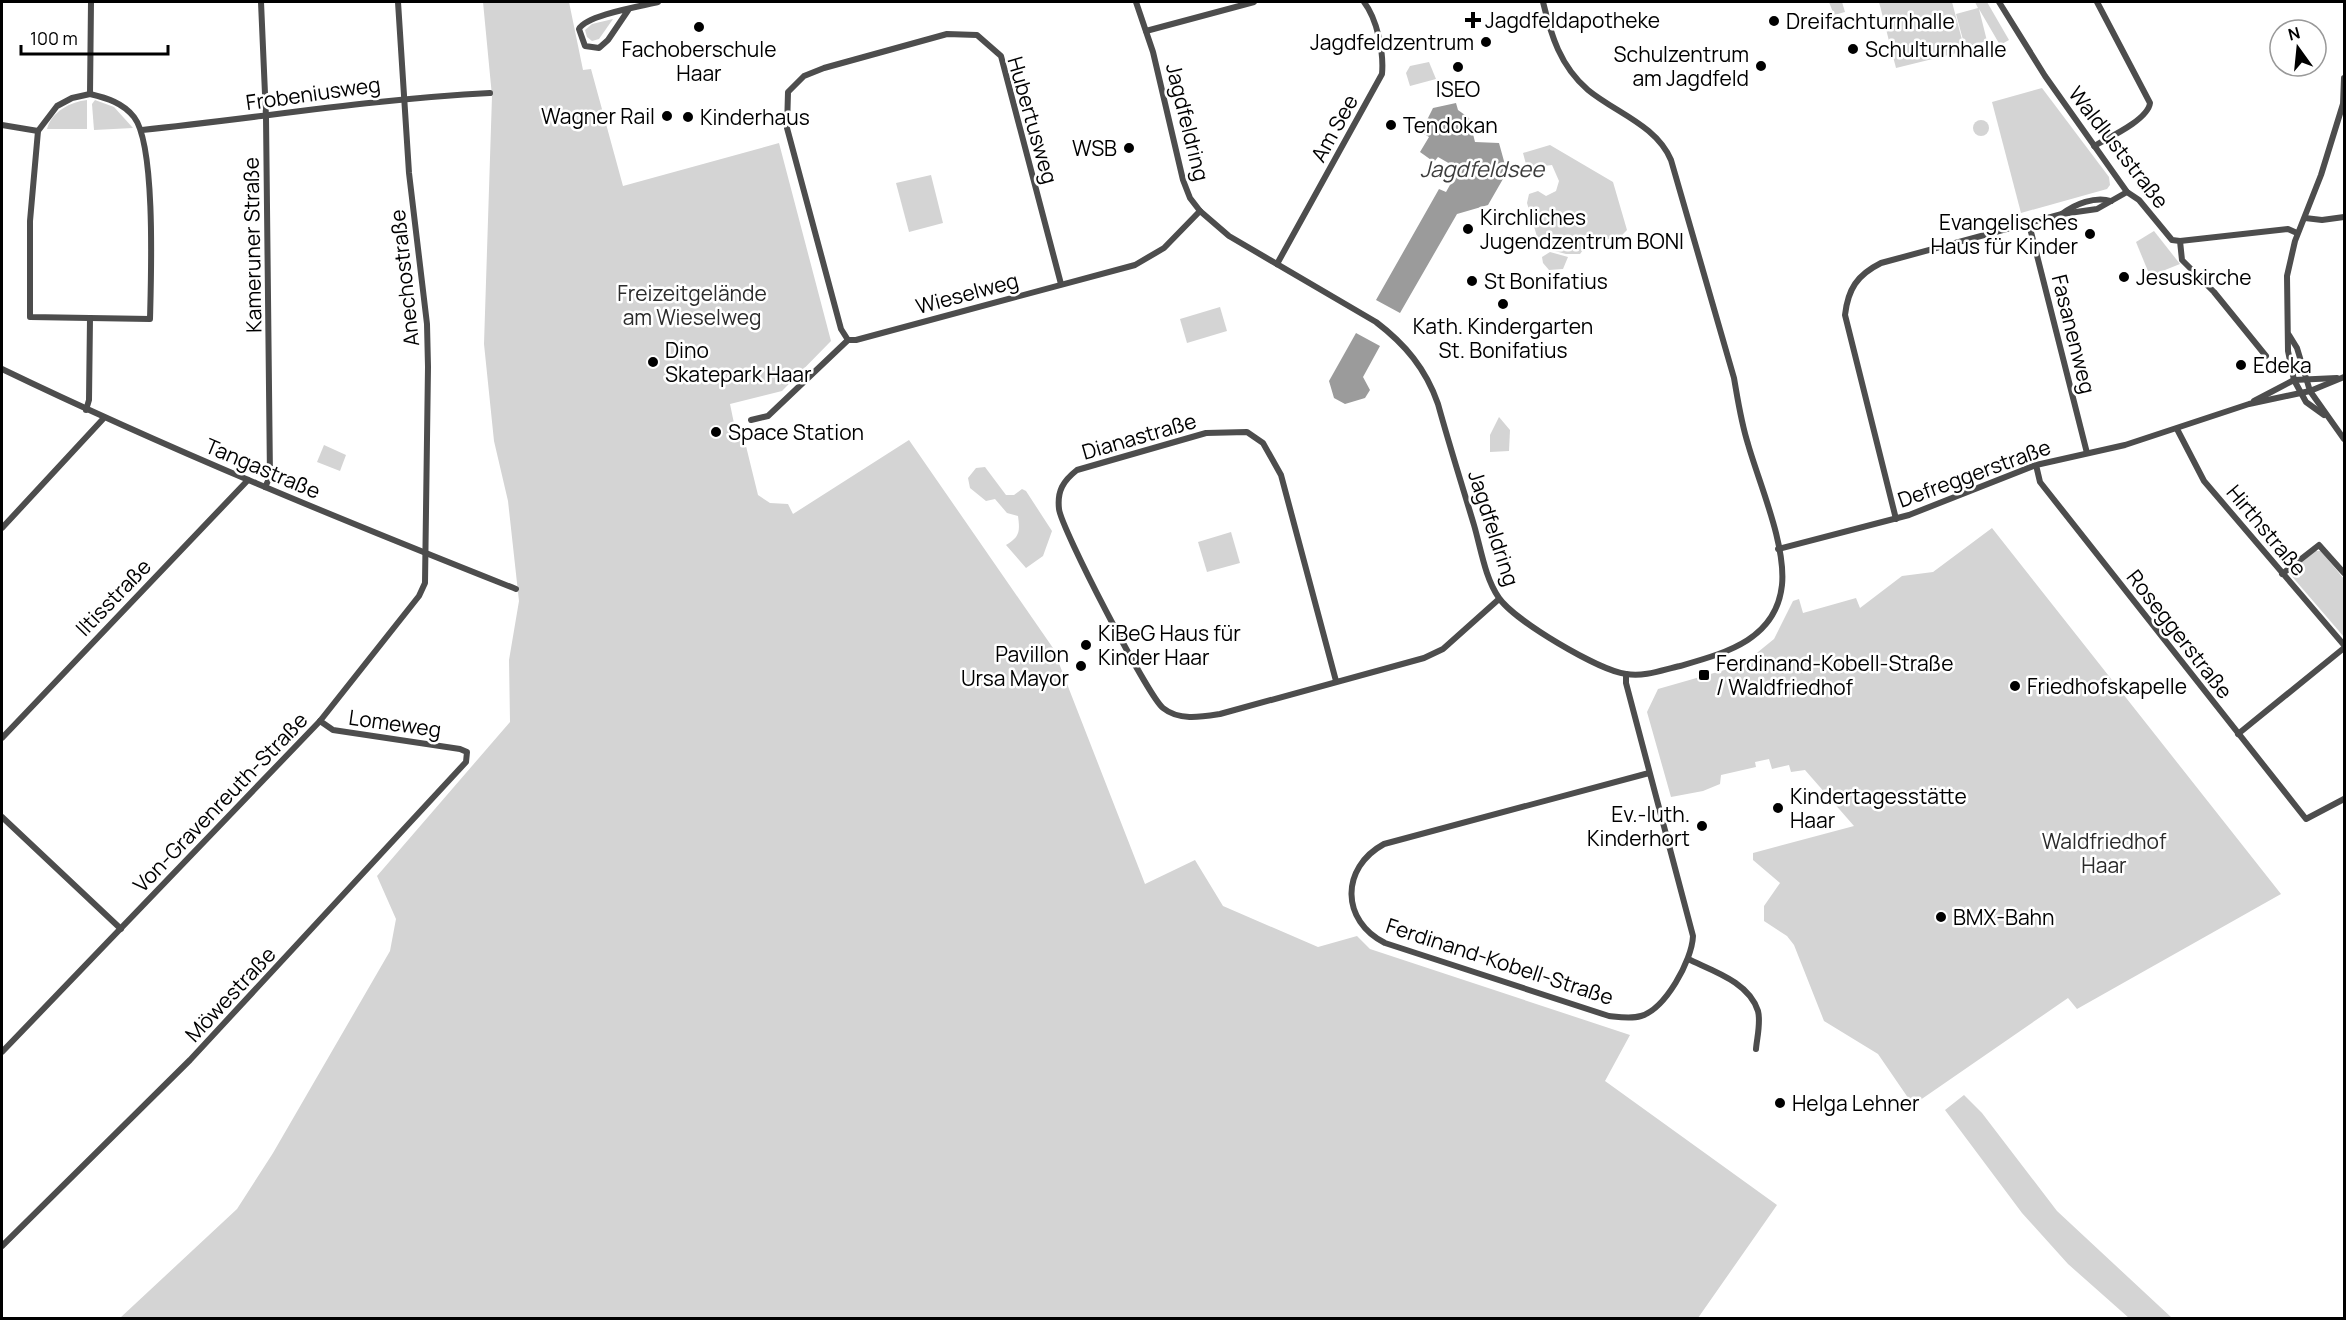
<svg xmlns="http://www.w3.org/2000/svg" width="2346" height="1320" viewBox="0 0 2346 1320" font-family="Manrope,sans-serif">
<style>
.green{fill:#d4d4d4}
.water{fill:#9b9b9b}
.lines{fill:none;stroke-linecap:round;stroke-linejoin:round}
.street{stroke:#4d4d4d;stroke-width:6}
.poi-dot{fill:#000;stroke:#fff;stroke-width:2}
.labels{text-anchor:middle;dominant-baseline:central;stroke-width:5;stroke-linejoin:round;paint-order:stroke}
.poi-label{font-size:21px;fill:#000;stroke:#fff;text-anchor:start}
.street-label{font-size:21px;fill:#000;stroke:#fff}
.park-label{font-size:21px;fill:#2b2b2b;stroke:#fff}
.water-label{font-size:22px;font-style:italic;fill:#3c3c3c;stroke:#fff}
</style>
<rect width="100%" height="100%" fill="#fff"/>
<g class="green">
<path d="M483,2H569L583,70L591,69L623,186L779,143L831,341L782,391L730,404L736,433L745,442L758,495L770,503L788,504L793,514L909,440L1053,648L1145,884L1195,860L1223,906L1318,947L1357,936L1370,949L1630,1035L1605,1081L1777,1205L1698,1318H120L237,1209L273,1153L390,951L396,919L377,876L510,722L509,660L519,601L508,501L494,441L484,344L492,96Z"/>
<path d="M1829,2H1842L1845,12L1834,15Z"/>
<path d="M1879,2H1952L1965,51L1896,68Z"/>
<path d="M1975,2H1987L2009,40L2000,45L1979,9L1987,41L1965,47L1956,14L1978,8Z"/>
<path d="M613,19L599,39L592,41L587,37L585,30L592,24Z"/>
<path d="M1429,62L1436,79L1410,86L1406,73L1410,66Z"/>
<path d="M2042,88L2109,177L2110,185L2107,189L2021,213L1992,102Z"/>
<path d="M87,100V129H47C51,112 70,102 87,100Z"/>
<path d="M95,100L114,107L133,128L94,130L92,104Z"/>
<circle cx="1981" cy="128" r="8"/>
<path d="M1550,145L1613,182L1627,230L1622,235L1586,246L1580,254H1566L1551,250L1550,240L1543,242L1538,240L1527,203L1529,194L1538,191L1546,196L1556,191L1559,181L1552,165L1527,168L1523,153Z"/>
<path d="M931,175L943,223L909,232L896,183Z"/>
<path d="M2154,231L2180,264L2150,276L2136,242Z"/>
<path d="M1550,252L1568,257L1563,269L1549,270L1543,263L1542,257Z"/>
<path d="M1220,307L1227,331L1187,343L1180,319Z"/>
<path d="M1499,417L1510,430L1509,451L1490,452V435Z"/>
<path d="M324,445L346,455L340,471L317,462Z"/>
<path d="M985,467L1006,495H1014L1022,489L1026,491L1052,531L1043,556L1026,568L1006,545C1020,537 1020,531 1018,516L1007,513L995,499L986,501L970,488L968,478L976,468Z"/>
<path d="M1992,528L2281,894L2077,1009L2068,998L1913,1105L1878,1054L1824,1021L1794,945L1787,936L1764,921V906L1780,883L1753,860V853L1854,826L1805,770L1791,772L1789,765L1772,769L1769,759L1755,762L1756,767L1721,775L1720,784L1703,791L1671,797L1647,712L1658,689L1742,665L1774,639L1793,601L1799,599L1803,613L1856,598L1860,608L1902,576L1933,572Z"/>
<path d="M1231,532L1240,563L1207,572L1198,542Z"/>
<path d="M2315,551H2321L2344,579V637L2289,573Z"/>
<path d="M1964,1095L1982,1113L2057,1211L2172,1318H2129L2068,1264L2022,1213L1945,1110Z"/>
</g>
<g class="water">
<path d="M1456,103L1458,110L1469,118L1475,142L1499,143L1507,172L1488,205L1457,214L1400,313L1376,300L1439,189L1446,192L1459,169L1438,157L1434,162L1420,152L1429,137L1421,132L1433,108Z"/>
<path d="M1356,333L1380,346L1363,377L1370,390L1365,398L1345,404L1334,398L1329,381Z"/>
</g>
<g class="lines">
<g class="street">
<path d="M261,2L266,117L270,477L265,487"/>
<path d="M1136,2L1153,52L1183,180L1190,198L1200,211L1229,236L1376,322C1405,344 1426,369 1438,404C1449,444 1462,485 1474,525C1481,549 1485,578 1499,598C1515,621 1598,670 1626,674C1645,677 1662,670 1680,666C1725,653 1776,640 1782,585C1786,544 1759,483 1748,444C1741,422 1738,401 1734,378L1671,160C1656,125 1616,113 1588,90C1560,66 1551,35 1543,2"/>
<path d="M1999,2L2045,76L2127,192L2139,200L2172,240L2180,241L2182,260L2214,292L2266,356"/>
<path d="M629,9L608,40L599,48L585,46L579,29C586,15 642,6 658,2"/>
<path d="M1146,31L1254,2"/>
<path d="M90,94C107,98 123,103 134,117C156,145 151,279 150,319L30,317V221L38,131L57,106L72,98Z"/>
<path d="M90,94L91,2"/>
<path d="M2,125L38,131"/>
<path d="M142,130C258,118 373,99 490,93"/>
<path d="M2094,146C2108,138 2148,120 2150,103L2097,2"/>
<path d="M2062,214C2075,204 2095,196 2111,201"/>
<path d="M2305,218L2322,220L2344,217"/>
<path d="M2029,224L2087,453"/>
<path d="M2180,241L2288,229L2297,233"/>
<path d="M1277,264L1382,74C1384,52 1377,19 1364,2"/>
<path d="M2289,335L2297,348L2310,391L2344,439"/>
<path d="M848,340L841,329L787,128L788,92L804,76L824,68L947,34L977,35L1001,56L1061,284"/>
<path d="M2,369C170,450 342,520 516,589"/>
<path d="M2254,401L2294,380L2337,378"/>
<path d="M86,410L89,400L90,318"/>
<path d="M2324,415L2306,402L2294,380L2288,351L2287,276L2295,241L2321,175L2343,104L2344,78"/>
<path d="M751,420L768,416L848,340H856L1135,265L1164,248L1200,211"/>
<path d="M2177,429L2204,481L2344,645"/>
<path d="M2036,465L2040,482L2306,819L2344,799"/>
<path d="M1896,519L1845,315C1848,289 1857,275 1881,263L2062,214L2097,209L2127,192"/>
<path d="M2,528L103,419"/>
<path d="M1778,549L1909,515L2036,465L2125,445L2249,404L2310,391L2344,377"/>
<path d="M2282,574L2319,545L2344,573"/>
<path d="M1626,674V683L1693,936C1692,961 1665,1009 1641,1016C1631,1019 1619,1017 1609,1016L1385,943C1341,921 1340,868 1384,844L1649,773"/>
<path d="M1336,681L1281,475L1263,443L1247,432L1206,433L1077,470C1063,481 1057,491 1059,509C1061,528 1148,696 1163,708C1179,721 1201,717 1220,714L1424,658L1443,649L1499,599"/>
<path d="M2238,734L2344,648"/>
<path d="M2,738L248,480"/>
<path d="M2,817L121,929"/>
<path d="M1688,959C1713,971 1749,982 1758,1011C1761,1023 1757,1037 1756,1049"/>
<path d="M2,1052L320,721L419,596L425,583L428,367L427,324L409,173L398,2"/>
<path d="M2,1246L190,1060L466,762L467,752L460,749L333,730L320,721"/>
</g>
</g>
<g class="poi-dot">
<path d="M1470 11h6v6h6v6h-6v6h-6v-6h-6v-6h6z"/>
<circle cx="1774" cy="21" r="6"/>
<circle cx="699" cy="27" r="6"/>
<circle cx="1486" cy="42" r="6"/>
<circle cx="1853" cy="49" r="6"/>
<circle cx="1761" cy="66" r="6"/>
<circle cx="1458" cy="67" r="6"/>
<circle cx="667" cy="116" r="6"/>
<circle cx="688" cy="117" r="6"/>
<circle cx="1391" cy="125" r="6"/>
<circle cx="1129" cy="148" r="6"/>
<circle cx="1468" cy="229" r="6"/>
<circle cx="2090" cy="234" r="6"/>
<circle cx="2124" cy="277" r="6"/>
<circle cx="1472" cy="281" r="6"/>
<circle cx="1503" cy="304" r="6"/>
<circle cx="653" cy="362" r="6"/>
<circle cx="2241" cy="365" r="6"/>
<circle cx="716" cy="432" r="6"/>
<circle cx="1086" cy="645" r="6"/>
<circle cx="1081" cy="666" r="6"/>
<rect x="1698" y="669" width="12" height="12" rx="3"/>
<circle cx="2015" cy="686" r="6"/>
<circle cx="1778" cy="808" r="6"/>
<circle cx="1702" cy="826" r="6"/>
<circle cx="1941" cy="917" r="6"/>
<circle cx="1780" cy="1103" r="6"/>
</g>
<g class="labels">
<g class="poi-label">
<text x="1485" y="20">Jagdfeldapotheke</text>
<text x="1786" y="21">Dreifachturnhalle</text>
<text x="1474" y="42" text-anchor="end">Jagdfeldzentrum</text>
<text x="699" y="49" text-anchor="middle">Fachoberschule<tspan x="699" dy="24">Haar</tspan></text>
<text x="1865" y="49">Schulturnhalle</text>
<text x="1749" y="54" text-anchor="end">Schulzentrum<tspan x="1749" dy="24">am Jagdfeld</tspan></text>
<text x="1458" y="89" text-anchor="middle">ISEO</text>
<text x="655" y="116" text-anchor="end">Wagner Rail</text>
<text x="700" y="117">Kinderhaus</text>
<text x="1403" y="125">Tendokan</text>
<text x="1117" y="148" text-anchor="end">WSB</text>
<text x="1480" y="217">Kirchliches<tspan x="1480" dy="24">Jugendzentrum BONI</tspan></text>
<text x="2078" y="222" text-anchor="end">Evangelisches<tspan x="2078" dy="24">Haus für Kinder</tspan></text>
<text x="2136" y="277">Jesuskirche</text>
<text x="1484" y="281">St Bonifatius</text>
<text x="1503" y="326" text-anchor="middle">Kath. Kindergarten<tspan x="1503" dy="24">St. Bonifatius</tspan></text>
<text x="665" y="350">Dino<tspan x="665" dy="24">Skatepark Haar</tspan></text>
<text x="2253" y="365">Edeka</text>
<text x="728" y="432">Space Station</text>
<text x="1098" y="633">KiBeG Haus für<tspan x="1098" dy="24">Kinder Haar</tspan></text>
<text x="1069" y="654" text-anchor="end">Pavillon<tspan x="1069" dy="24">Ursa Mayor</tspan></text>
<text x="1716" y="663">Ferdinand-Kobell-Straße<tspan x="1716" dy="24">/ Waldfriedhof</tspan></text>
<text x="2027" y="686">Friedhofskapelle</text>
<text x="1790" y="796">Kindertagesstätte<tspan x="1790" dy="24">Haar</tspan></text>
<text x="1690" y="814" text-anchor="end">Ev.-luth.<tspan x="1690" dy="24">Kinderhort</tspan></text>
<text x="1953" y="917">BMX-Bahn</text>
<text x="1792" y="1103">Helga Lehner</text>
</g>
<g class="street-label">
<text transform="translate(313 93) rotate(-8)">Frobeniusweg</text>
<text transform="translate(1033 120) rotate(74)">Hubertusweg</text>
<text transform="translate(1188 122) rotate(76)">Jagdfeldring</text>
<text transform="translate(1334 128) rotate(-61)">Am See</text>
<text transform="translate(2119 147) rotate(52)">Waldluststraße</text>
<text transform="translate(252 245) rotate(-91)">Kameruner Straße</text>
<text transform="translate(404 278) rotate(-96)">Anechostraße</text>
<text transform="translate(967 293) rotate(-15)">Wieselweg</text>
<text transform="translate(2074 334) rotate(76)">Fasanenweg</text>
<text transform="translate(1139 436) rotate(-16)">Dianastraße</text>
<text transform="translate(263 468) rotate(23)">Tangastraße</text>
<text transform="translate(1974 473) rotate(-20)">Defreggerstraße</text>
<text transform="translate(1494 528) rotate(72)">Jagdfeldring</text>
<text transform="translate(2267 530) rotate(50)">Hirthstraße</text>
<text transform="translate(113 597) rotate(-46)">Iltisstraße</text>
<text transform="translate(2180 634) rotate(52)">Roseggerstraße</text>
<text transform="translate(395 723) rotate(8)">Lomeweg</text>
<text transform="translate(220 802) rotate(-46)">Von-Gravenreuth-Straße</text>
<text transform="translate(1500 961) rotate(18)">Ferdinand-Kobell-Straße</text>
<text transform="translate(230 994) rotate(-47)">Möwestraße</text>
</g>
<g class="park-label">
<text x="692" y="293">Freizeitgelände<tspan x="692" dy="24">am Wieselweg</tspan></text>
<text x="2104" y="841">Waldfriedhof<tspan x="2104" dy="24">Haar</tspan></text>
</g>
<g class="water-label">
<text x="1482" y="169">Jagdfeldsee</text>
</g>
</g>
<rect width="2346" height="1320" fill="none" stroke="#000000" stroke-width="6"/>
<g transform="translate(2298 48) rotate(345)"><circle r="28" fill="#ffffff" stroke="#999999" stroke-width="1.5"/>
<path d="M0-4.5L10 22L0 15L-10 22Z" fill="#000000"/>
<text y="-9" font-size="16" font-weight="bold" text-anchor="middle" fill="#000000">N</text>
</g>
<path d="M21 45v9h147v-9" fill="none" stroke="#000000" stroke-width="3"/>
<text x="30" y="45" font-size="18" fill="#000000" stroke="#ffffff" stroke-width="4.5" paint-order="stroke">100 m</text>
</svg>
